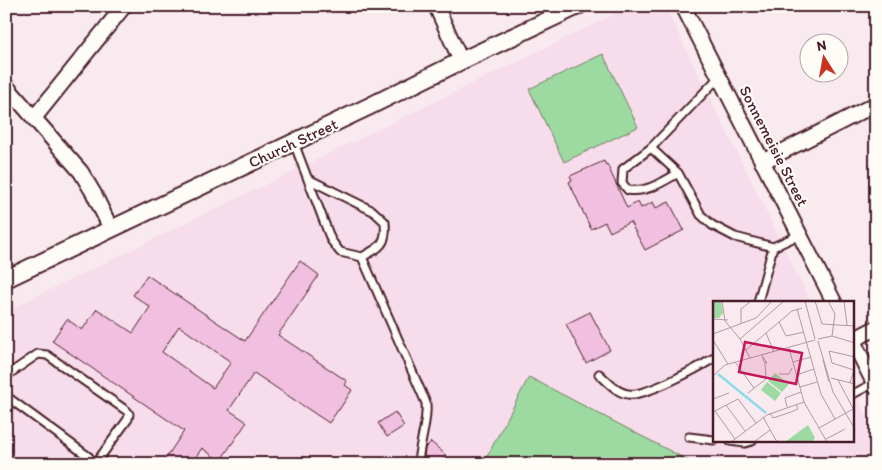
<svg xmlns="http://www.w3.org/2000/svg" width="882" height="470" viewBox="0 0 882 470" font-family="Itim,sans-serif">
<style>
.built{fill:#f7ddeb}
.green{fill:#9ddaa1;stroke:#747c66}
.building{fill:#f1bfdf;stroke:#4a1f2b;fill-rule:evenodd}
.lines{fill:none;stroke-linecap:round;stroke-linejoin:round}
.service-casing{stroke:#4a1f2b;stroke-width:11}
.minor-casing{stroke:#4a1f2b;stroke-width:18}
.tertiary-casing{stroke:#4a1f2b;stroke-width:20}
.service{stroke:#fdfcf7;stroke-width:7}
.minor{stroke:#fdfcf7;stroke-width:14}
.tertiary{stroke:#fdfcf7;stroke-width:16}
.labels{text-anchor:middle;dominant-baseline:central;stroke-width:4.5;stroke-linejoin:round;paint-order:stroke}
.street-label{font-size:16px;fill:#4a1f2b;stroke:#fdfcf7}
.inset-river{fill:none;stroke:#8cdce9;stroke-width:2.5}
.inset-road{fill:none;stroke:#b399a1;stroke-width:1}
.view{fill:#c2185b;fill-opacity:0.15;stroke:#c2185b;stroke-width:2.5}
.inset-edge{fill:none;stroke:#4a1f2b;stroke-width:2.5}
</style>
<rect width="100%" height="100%" fill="#f9eaf0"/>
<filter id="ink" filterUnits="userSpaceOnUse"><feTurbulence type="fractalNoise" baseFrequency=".02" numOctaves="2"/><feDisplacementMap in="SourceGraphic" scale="10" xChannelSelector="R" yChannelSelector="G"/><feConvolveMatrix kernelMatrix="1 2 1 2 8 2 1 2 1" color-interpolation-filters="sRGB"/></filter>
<g filter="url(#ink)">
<path class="built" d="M631,6H665L811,302H714V441H853V389L876,435V464H6V311Z"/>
<g class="green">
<path d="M603,54L638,127L564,162L529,89Z"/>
<path d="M529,377L695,464H483Z"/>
</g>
<g class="building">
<path d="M604,161L606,165L607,164L627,208L638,202L641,208L653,202L656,208L669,202L684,230L645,250L630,222L610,232L605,222L591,229L569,182L572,180L570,176Z"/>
<path d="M300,261L319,275L278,335L347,381L345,385L352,390L339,410H338L329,423L254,373L229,410L247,422L220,461L202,448L191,464H162L184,431L52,341L67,319L82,330L97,309L133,333L150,307L133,295L147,275L245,341ZM179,326L231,362L213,388L162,352Z"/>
<path d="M590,312L610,350L586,363L566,324Z"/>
<path d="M395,412L404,426L387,437L378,423Z"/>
<path d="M431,442L446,455L438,464H430L424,458L425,448Z"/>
</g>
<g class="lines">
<g class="service-casing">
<g id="service">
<path d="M294,143L331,240L340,252L362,257C381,247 387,244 385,222L373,211L308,179"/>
<path d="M651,148L678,173L701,215L712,225L735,237L773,247L799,235"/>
<path d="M678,173C663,182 646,193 628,190L622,183L623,169L651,148L719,77"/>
<path d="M362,257L426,403C428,424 419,443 418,464"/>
<path d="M6,264L12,276"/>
<path d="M758,302L773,247"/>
<path d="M599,374C607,381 617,393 628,394C645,397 698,368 714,358"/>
<path d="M6,376L38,354L47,355L127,411L129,414L128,419L95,464"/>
<path d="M853,394L874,383"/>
<path d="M6,396L89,457L92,464"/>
<path d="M689,437L714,440"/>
<path d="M730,441L745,443L752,441"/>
</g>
</g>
<g class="minor-casing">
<g id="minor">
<path d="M436,6L461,61"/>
<path d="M683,6L834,302"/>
<path d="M6,86L81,172L94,194L111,229"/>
<path d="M34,118L124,6"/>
<path d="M762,162L876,104"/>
<path d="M853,340L876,328"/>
<path d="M853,341L876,387"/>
</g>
</g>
<g class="tertiary-casing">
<path id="tertiary" d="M6,279L370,106L461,61L578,6"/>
</g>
<use href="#service" class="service"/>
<use href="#minor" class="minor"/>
<use href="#tertiary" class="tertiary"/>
</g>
</g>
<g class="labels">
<g class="street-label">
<text transform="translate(293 143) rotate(-25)">Church Street</text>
<text transform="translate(774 146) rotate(63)">Sonnemeisie Street</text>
</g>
</g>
<g transform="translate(713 301)">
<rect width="141" height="141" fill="#f9eaf0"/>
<path d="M0,0H8L10,12L6,17H0ZM62,72L76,83L69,91L55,80ZM54,81L68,92L62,100L48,89ZM95,124L102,137L99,141H72Z" fill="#9ddaa1"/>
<path class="inset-river" d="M5,73L53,112"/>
<path class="inset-road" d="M9,0L12,20L27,38L37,57M92,0L102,38M102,0L109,23L142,25M115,0L122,13L119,35M131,0L134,24M84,8L108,93L122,118M0,18L15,19M66,21L73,35L91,31M28,22V8L38,0M53,32L61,51M0,33L43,17L59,0M27,38L71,0M105,38L119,35L142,42M0,39L15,63M105,40L120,91L142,128M76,47L91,101L114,141M33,49L79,10L89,7M49,54L51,61L54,62L50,56M110,59L116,81M22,61L41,87M80,61L98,56M141,69L119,62L116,50L142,56M66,73H76L79,67M83,74L101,68M0,75L12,64L102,39M118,77L142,83M125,79L142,111M137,82L142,66M87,86L104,81M35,92L53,78L52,62M0,98L16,92M13,104L32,130M74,106L72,97L88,91M2,110L22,138M0,111L25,98L43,122M57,112L60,117L78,111L85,108L83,103M50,116L64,141M106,127L142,107M113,138L132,128M18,141L54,114L91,101M41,141L57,129"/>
<path class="view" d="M32,41L89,52L83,83L26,71Z"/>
<rect width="141" height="141" class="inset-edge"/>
</g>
<rect width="882" height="470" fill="none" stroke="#fdfcf7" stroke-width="25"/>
<rect x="12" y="12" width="857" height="445" fill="none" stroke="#4a1f2b" stroke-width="2" filter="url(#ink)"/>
<g transform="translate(824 58) rotate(349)"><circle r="24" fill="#fdfcf7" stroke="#b5a4a5"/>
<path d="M0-4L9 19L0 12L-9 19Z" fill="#c8321e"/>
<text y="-8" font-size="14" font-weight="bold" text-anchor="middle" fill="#4a1f2b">N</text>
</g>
</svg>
